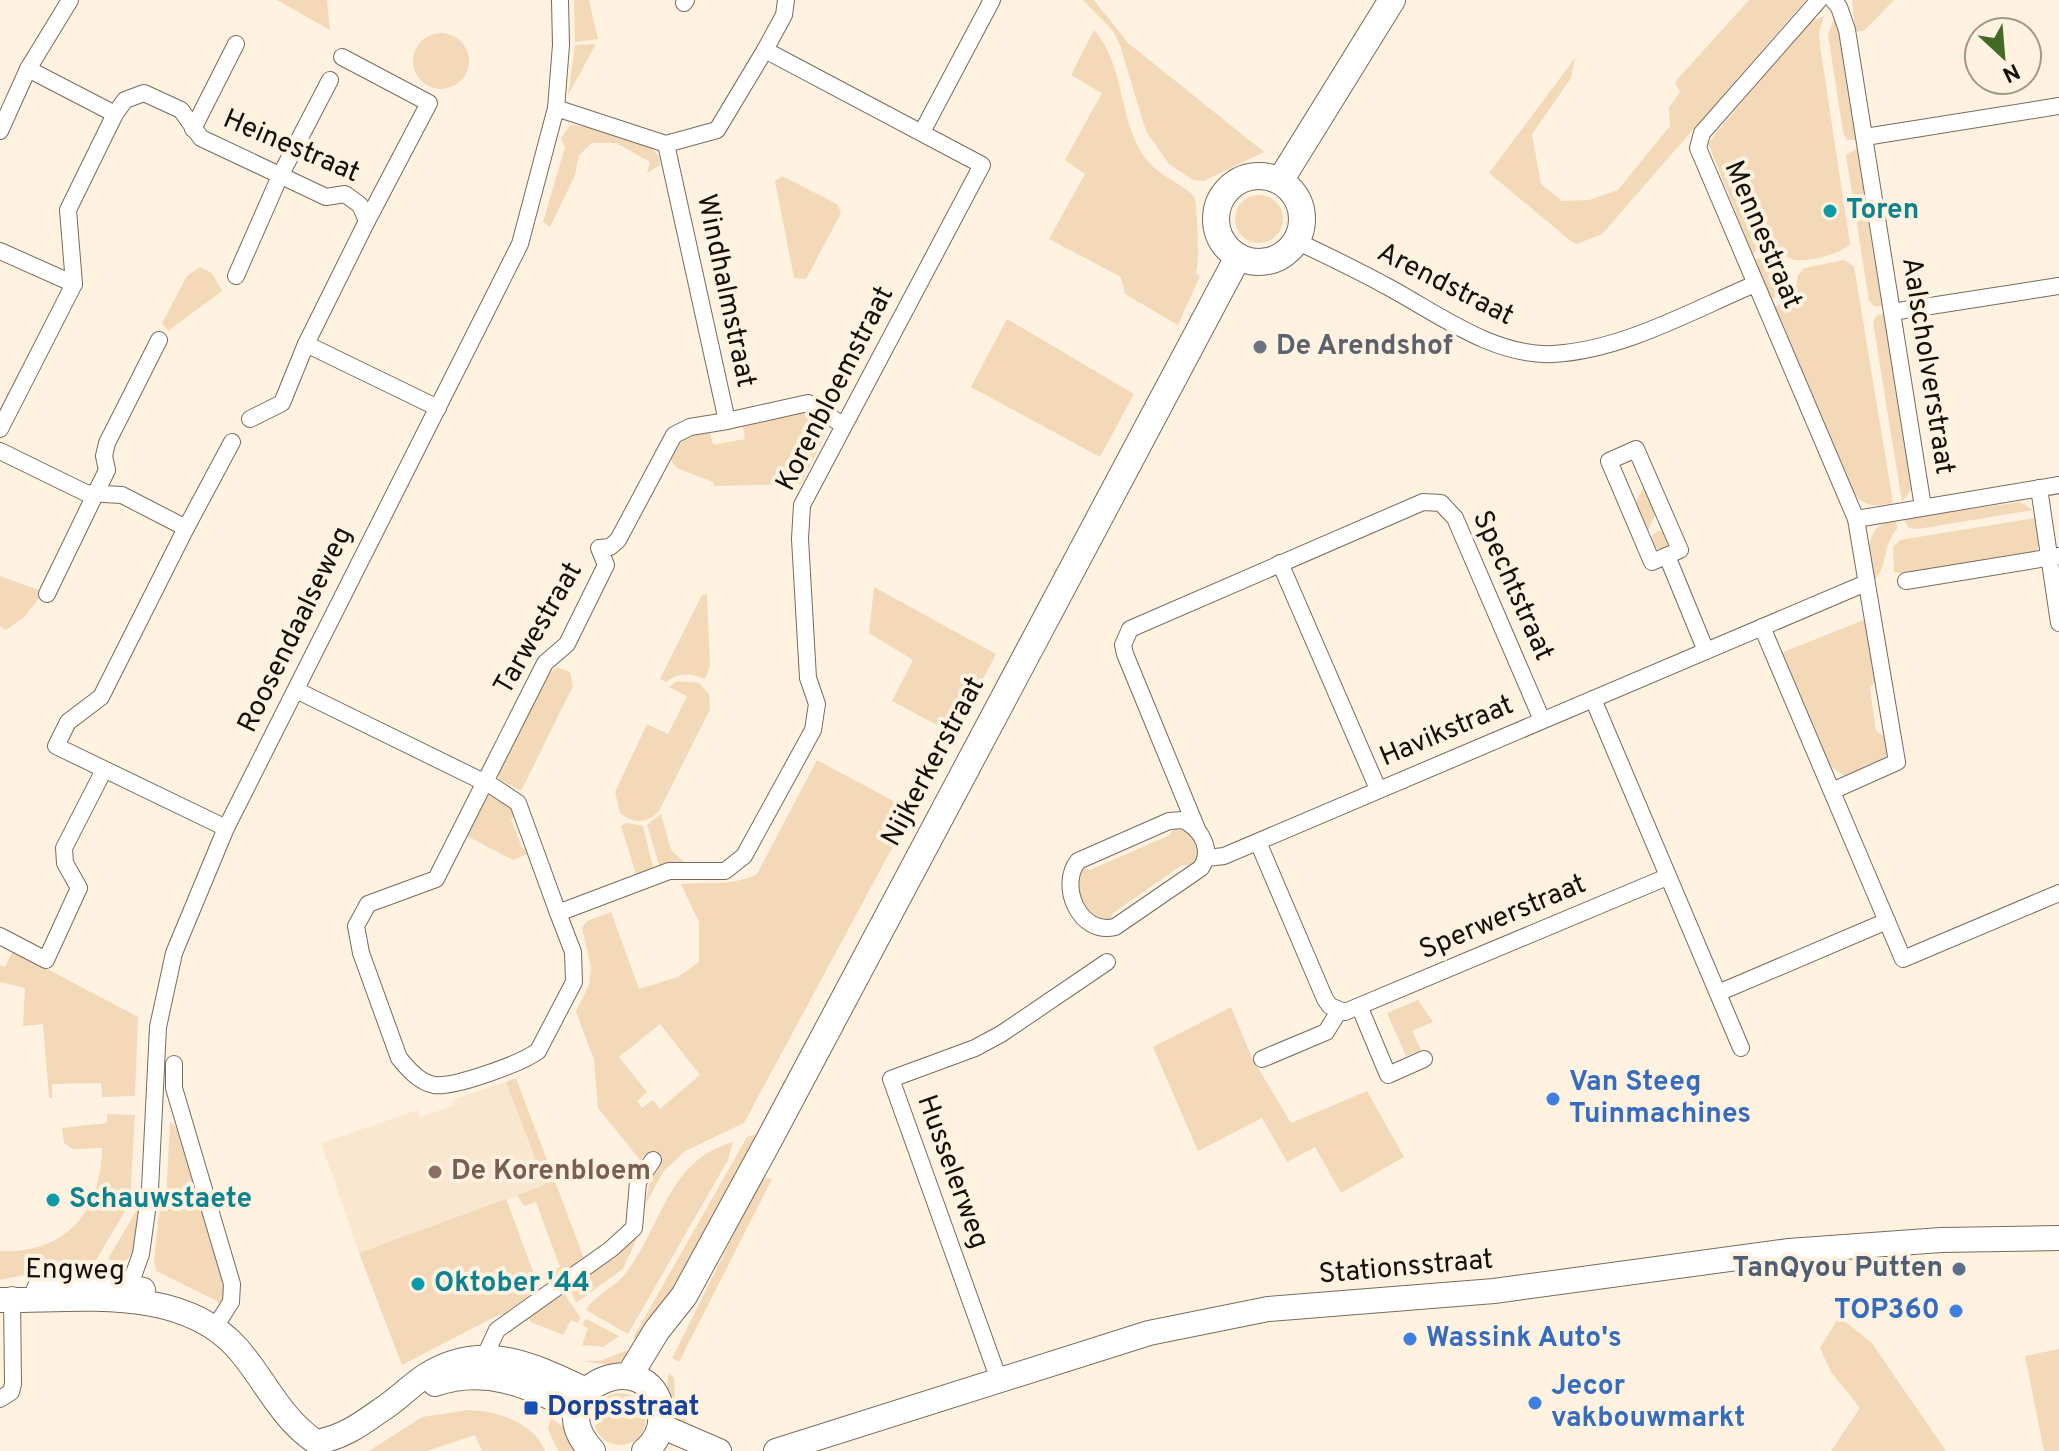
<svg xmlns="http://www.w3.org/2000/svg" width="2059" height="1451" viewBox="0 0 2059 1451" font-family="Overpass,sans-serif">
<style>
.built{fill:#f9e7d0}
.green{fill:#f3d9b7;fill-rule:evenodd}
.lines{fill:none;stroke-linecap:round;stroke-linejoin:round}
.street-casing{stroke:#776c5d;stroke-width:18}
.secondary-casing{stroke:#776c5d;stroke-width:26}
.primary-casing{stroke:#776c5d;stroke-width:28}
.street{stroke:#fff;stroke-width:16}
.secondary{stroke:#fff;stroke-width:24}
.primary{stroke:#fff;stroke-width:26}
.culture-dot{fill:#0f9aa8;stroke:#fff2e1;stroke-width:3}
.worship-dot{fill:#6b7280;stroke:#fff2e1;stroke-width:3}
.shop-dot{fill:#3f7fe0;stroke:#fff2e1;stroke-width:3}
.education-dot{fill:#8d6e63;stroke:#fff2e1;stroke-width:3}
.service-dot{fill:#5c6f8a;stroke:#fff2e1;stroke-width:3}
.transit-dot{fill:#1a4fb4;stroke:#fff2e1;stroke-width:3}
.labels{text-anchor:middle;dominant-baseline:central;stroke-width:8;stroke-linejoin:round;paint-order:stroke}
.street-label{font-size:28px;fill:#14100a;stroke:#fff2e1}
.culture-label{font-size:28px;font-weight:bold;fill:#0d838f;stroke:#fff2e1;text-anchor:start}
.worship-label{font-size:28px;font-weight:bold;fill:#5b616d;stroke:#fff2e1;text-anchor:start}
.shop-label{font-size:28px;font-weight:bold;fill:#366cbe;stroke:#fff2e1;text-anchor:start}
.education-label{font-size:28px;font-weight:bold;fill:#785e54;stroke:#fff2e1;text-anchor:start}
.service-label{font-size:28px;font-weight:bold;fill:#4e5e75;stroke:#fff2e1;text-anchor:end}
.transit-label{font-size:28px;font-weight:bold;fill:#164399;stroke:#fff2e1;text-anchor:start}
</style>
<rect width="100%" height="100%" fill="#fff2e1"/>
<path class="built" d="M506,1082L545,1186L359,1253L321,1143L418,1110L420,1117L453,1106L452,1100Z"/>
<g class="green">
<path d="M277,0H327L330,30L328,29Z"/>
<path d="M574,0H589L598,39L575,42Z"/>
<path d="M1083,0H1094L1128,43L1264,152L1204,181L1193,180L1169,164L1146,131L1120,45L1113,31Z"/>
<path d="M1749,0H1806L1602,234L1577,244L1572,242L1489,173L1575,58L1571,78L1532,134L1541,184L1562,201L1589,200L1618,190L1670,126L1669,107L1680,92L1675,82Z"/>
<path d="M1894,0L1864,31L1855,32L1852,0Z"/>
<path d="M1824,16L1819,33L1820,46L1850,244C1841,254 1809,262 1795,260C1787,259 1781,250 1772,248L1752,253L1708,143L1809,22Z"/>
<path d="M1834,19L1838,22L1857,140H1847L1843,132L1828,34Z"/>
<path d="M1094,30C1124,64 1118,112 1140,150C1156,178 1182,181 1195,198C1197,210 1200,265 1196,273L1200,276L1178,325L1125,294L1121,277L1049,239L1085,174L1065,160L1102,93L1071,75Z"/>
<circle cx="441" cy="61" r="28"/>
<path d="M596,44L568,95L575,45Z"/>
<path d="M570,125C585,124 639,140 652,149C658,153 660,158 660,165L647,173L650,162L616,143H592L579,155L575,175L550,227L543,222L565,147L561,138Z"/>
<path d="M1859,147L1884,307L1874,306L1869,301L1846,155Z"/>
<path d="M782,176L837,204L841,213L806,279L794,278L775,181Z"/>
<circle cx="1259" cy="219" r="24"/>
<path d="M1766,256L1781,261L1789,276L1784,292L1772,299L1754,260Z"/>
<path d="M1844,260L1854,266L1893,503C1876,507 1862,507 1853,491L1775,307L1795,293L1798,275L1804,268Z"/>
<path d="M200,267L212,273L222,291L168,331L162,323L187,276Z"/>
<path d="M1885,314L1912,488L1902,502L1873,322L1877,315Z"/>
<path d="M1007,319L1134,394L1100,457L971,387Z"/>
<path d="M803,412L821,422L825,435L801,484L714,486L713,482L677,468L671,461L681,439L710,432L713,445L745,439L743,426Z"/>
<path d="M1647,480L1658,508L1645,537L1633,509Z"/>
<path d="M2020,502L2033,510L1918,529L1909,528L1903,519Z"/>
<path d="M2035,518L2039,544L2036,552L1910,574L1894,572L1893,547L1900,540Z"/>
<path d="M1896,520L1897,529C1882,545 1889,563 1875,580C1870,553 1861,526 1896,520Z"/>
<circle cx="1660" cy="540" r="9"/>
<path d="M0,576L44,592L24,617L6,630L0,626Z"/>
<path d="M874,587L996,654L954,734L892,701L913,660L869,633Z"/>
<path d="M707,594L710,665L705,679C691,673 679,672 666,682L660,679L702,595Z"/>
<path d="M1866,619L1876,681L1870,688L1876,731L1885,737L1888,752L1883,761L1845,776L1829,765L1781,653Z"/>
<path d="M557,667L570,672L573,686L521,791L499,779L498,774L548,674Z"/>
<path d="M677,681L699,683L709,694L710,709L659,811C647,824 633,824 620,813L615,792L647,724L668,734L687,696L669,687Z"/>
<path d="M817,760L912,811L744,1123L685,1151L663,1172L645,1205L650,1180L662,1163L651,1151L640,1160L598,1108L594,1060L576,1011L589,985L591,967L582,928L587,921L611,912L639,989L678,977L699,962V922L681,884C706,882 734,886 757,874ZM660,1024L700,1075L660,1109L653,1100L642,1108L637,1101L647,1092L619,1057Z"/>
<path d="M489,793L514,807L517,814L511,819L522,848L530,853L513,860L467,836Z"/>
<path d="M661,814L671,850L685,863L660,868L647,825Z"/>
<path d="M627,823L643,826L654,871L636,874L621,826Z"/>
<path d="M1173,827L1192,834L1199,847L1193,866L1182,865L1113,913L1110,921C1084,922 1071,888 1082,867L1090,870L1170,835Z"/>
<path d="M13,951L138,1017L135,1096L102,1097L101,1083L52,1084V1098H49L43,1024L23,1026L25,988L0,982V965L5,967Z"/>
<path d="M1418,1000L1433,1022L1412,1031L1421,1050L1406,1056L1387,1013Z"/>
<path d="M1231,1007L1252,1058L1291,1123L1367,1091L1404,1157L1341,1193L1315,1147L1287,1162L1262,1118L1198,1151L1153,1047Z"/>
<path d="M516,1078L585,1261L555,1277L548,1272L560,1267L536,1202L524,1206L517,1195L545,1185L506,1082Z"/>
<path d="M107,1114L135,1115L130,1203L96,1260L0,1280V1251C67,1254 101,1211 102,1148L73,1149L64,1143L62,1128L107,1123Z"/>
<path d="M170,1122L183,1134L227,1281L221,1303L156,1271L154,1259L160,1207L166,1202Z"/>
<path d="M761,1133L643,1343L633,1338L747,1137Z"/>
<path d="M733,1142L728,1160L628,1334L586,1310C594,1296 615,1287 626,1273C662,1226 668,1160 733,1142Z"/>
<path d="M762,1178L772,1179L679,1362L672,1358Z"/>
<path d="M506,1199L534,1274L532,1294L505,1316L500,1314L402,1365L359,1253Z"/>
<path d="M138,1208L135,1252L124,1262L108,1259Z"/>
<path d="M637,1238L623,1269L576,1303L569,1286Z"/>
<path d="M562,1290L580,1317L578,1323L571,1320L563,1335L531,1322L527,1316Z"/>
<path d="M1839,1317L1871,1342L1946,1451H1831L1860,1408L1831,1372L1820,1348Z"/>
<path d="M586,1319L619,1336L603,1347L582,1345L588,1328L582,1325Z"/>
<path d="M2059,1349V1451H2044L2025,1356Z"/>
<path d="M625,1351L629,1352L616,1366L583,1361H600Z"/>
<path d="M669,1373L674,1378L675,1399L687,1424L679,1422C670,1408 664,1389 669,1373Z"/>
<circle cx="620" cy="1419" r="26"/>
<path d="M469,1410C498,1411 533,1422 545,1451H482L475,1435L427,1451H369L422,1417Z"/>
<path d="M551,1418L566,1429L575,1451H558L548,1429Z"/>
</g>
<g class="lines">
<g class="street-casing">
<g id="street">
<path d="M1819,0L1702,133L1698,148L1856,519L1897,762L1832,791"/>
<path d="M1833,0L1839,7L1847,30L1923,507"/>
<path d="M684,3L686,0"/>
<path d="M765,50L784,15L786,0"/>
<path d="M342,57L429,103L367,221"/>
<path d="M28,69L115,114"/>
<path d="M193,129L236,44"/>
<path d="M0,131L28,69L70,0"/>
<path d="M922,132L992,0"/>
<path d="M1865,137L2059,106"/>
<path d="M666,144L727,421L808,403L843,425"/>
<path d="M1296,241C1328,256 1359,271 1390,288C1438,314 1495,357 1553,354C1623,350 1691,311 1755,284"/>
<path d="M0,251L74,284"/>
<path d="M236,276L280,176L330,80"/>
<path d="M1892,312L2059,286"/>
<path d="M250,419L282,403L306,344"/>
<path d="M0,429L74,284L68,210L115,114L125,100L144,93L181,110L201,138L326,197L345,194L360,205L367,221L306,344L438,408"/>
<path d="M1636,449L1680,550L1652,562L1609,461Z"/>
<path d="M0,451L86,493L122,495L186,528L101,697L68,722L56,746L226,828"/>
<path d="M2039,488L2059,623"/>
<path d="M1856,519L2059,485"/>
<path d="M186,528L232,442"/>
<path d="M1667,556L1706,651"/>
<path d="M1280,563L1378,789"/>
<path d="M1906,581L2059,556"/>
<path d="M47,594L107,470L104,456L107,443L159,340"/>
<path d="M1762,627L1903,959L2059,893"/>
<path d="M296,690L494,787L518,803L558,913L669,871H725L744,856L813,730L817,704L808,678L800,539L802,505L982,165L765,50L717,130L666,144L556,108"/>
<path d="M1593,699L1741,1048"/>
<path d="M1183,820C1202,829 1213,850 1201,868L1115,927C1080,936 1058,886 1078,861L1169,821Z"/>
<path d="M1197,829L1125,654L1123,645L1130,629L1423,502L1441,503L1455,518L1542,720"/>
<path d="M1258,842L1325,999L1330,1006L1345,1012L1667,877"/>
<path d="M1207,858L1224,856L1866,583"/>
<path d="M558,913L573,952L574,982L538,1051C522,1063 454,1088 434,1085C419,1082 408,1069 399,1058L361,953L356,926L368,904L436,879L545,663L567,644L606,565L599,548L610,547L618,540L674,435L690,427L727,421"/>
<path d="M0,936L46,960L79,888L65,863L64,848L104,770"/>
<path d="M1718,993L1887,921"/>
<path d="M1360,1008L1388,1075L1424,1059"/>
<path d="M1262,1059L1326,1032L1339,1011"/>
<path d="M174,1064V1088L232,1284L231,1302L215,1327"/>
<path d="M126,1296L141,1254L150,1189L158,1027L174,953L226,828L520,244L556,108L561,45L560,0"/>
<path d="M481,1364L497,1330L611,1249L634,1228L638,1182L653,1160"/>
<path d="M999,1380L891,1079L975,1048L1001,1034L1107,962"/>
<path d="M0,1399L11,1392L13,1384L12,1295"/>
</g>
</g>
<g class="secondary-casing">
<g id="secondary">
<path d="M39,1289L89,1278L143,1290"/>
<path d="M0,1300C77,1301 181,1284 238,1349C265,1380 281,1419 316,1442C342,1438 360,1425 381,1410C397,1400 410,1386 425,1376C482,1340 531,1364 586,1390"/>
<path d="M435,1384C488,1366 529,1387 577,1410"/>
<path d="M661,1426L719,1451"/>
<path d="M776,1451L1149,1333L1268,1309L1494,1291L1789,1251L1941,1240L2059,1238"/>
</g>
</g>
<g class="primary-casing">
<g id="primary">
<circle cx="1259" cy="219" r="43"/>
<path d="M1280,181L1392,0"/>
<path d="M629,1376L657,1330L684,1296L769,1140L1238,257"/>
<path d="M592,1451C534,1389 651,1340 661,1412C663,1427 657,1441 645,1451"/>
</g>
</g>
<use href="#street" class="street"/>
<use href="#secondary" class="secondary"/>
<use href="#primary" class="primary"/>
</g>
<g class="culture-dot">
<circle cx="1830" cy="211" r="8"/>
<circle cx="53" cy="1200" r="8"/>
<circle cx="418" cy="1284" r="8"/>
</g>
<circle class="worship-dot" cx="1260" cy="347" r="8"/>
<g class="shop-dot">
<circle cx="1553" cy="1099" r="8"/>
<circle cx="1956" cy="1311" r="8"/>
<circle cx="1410" cy="1339" r="8"/>
<circle cx="1535" cy="1403" r="8"/>
</g>
<circle class="education-dot" cx="435" cy="1172" r="8"/>
<circle class="service-dot" cx="1959" cy="1269" r="8"/>
<rect class="transit-dot" x="523" y="1400" width="16" height="16" rx="4"/>
<g class="labels">
<g class="street-label">
<text transform="translate(291 147) rotate(23)">Heinestraat</text>
<text transform="translate(1762 235) rotate(67)">Mennestraat</text>
<text transform="translate(1445 285) rotate(27)">Arendstraat</text>
<text transform="translate(725 291) rotate(78)">Windhalmstraat</text>
<text transform="translate(1927 366) rotate(81)">Aalscholverstraat</text>
<text transform="translate(836 389) rotate(-63)">Korenbloemstraat</text>
<text transform="translate(1512 586) rotate(66)">Spechtstraat</text>
<text transform="translate(539 629) rotate(-60)">Tarwestraat</text>
<text transform="translate(296 630) rotate(-64)">Roosendaalseweg</text>
<text transform="translate(1447 732) rotate(-23)">Havikstraat</text>
<text transform="translate(934 762) rotate(-62)">Nijkerkerstraat</text>
<text transform="translate(1503 918) rotate(-23)">Sperwerstraat</text>
<text transform="translate(952 1172) rotate(70)">Husselerweg</text>
<text transform="translate(1406 1268) rotate(-5)">Stationsstraat</text>
<text transform="translate(75 1271) rotate(1)">Engweg</text>
</g>
<g class="culture-label">
<text x="1846" y="211">Toren</text>
<text x="69" y="1200">Schauwstaete</text>
<text x="434" y="1284">Oktober '44</text>
</g>
<g class="worship-label">
<text x="1276" y="347">De Arendshof</text>
</g>
<g class="shop-label">
<text x="1569" y="1083">Van Steeg<tspan x="1569" dy="32">Tuinmachines</tspan></text>
<text x="1940" y="1311" text-anchor="end">TOP360</text>
<text x="1426" y="1339">Wassink Auto's</text>
<text x="1551" y="1387">Jecor<tspan x="1551" dy="32">vakbouwmarkt</tspan></text>
</g>
<g class="education-label">
<text x="451" y="1172">De Korenbloem</text>
</g>
<g class="service-label">
<text x="1943" y="1269">TanQyou Putten</text>
</g>
<g class="transit-label">
<text x="547" y="1408">Dorpsstraat</text>
</g>
</g>
<g transform="translate(2003 56) rotate(154)"><circle r="38" fill="#fff2e1" stroke="#a1988b" stroke-width="2"/>
<path d="M0-6L14 30L0 20L-14 30Z" fill="#446b26"/>
<text y="-12" font-size="22" font-weight="bold" text-anchor="middle" fill="#14100a">N</text>
</g>
</svg>
